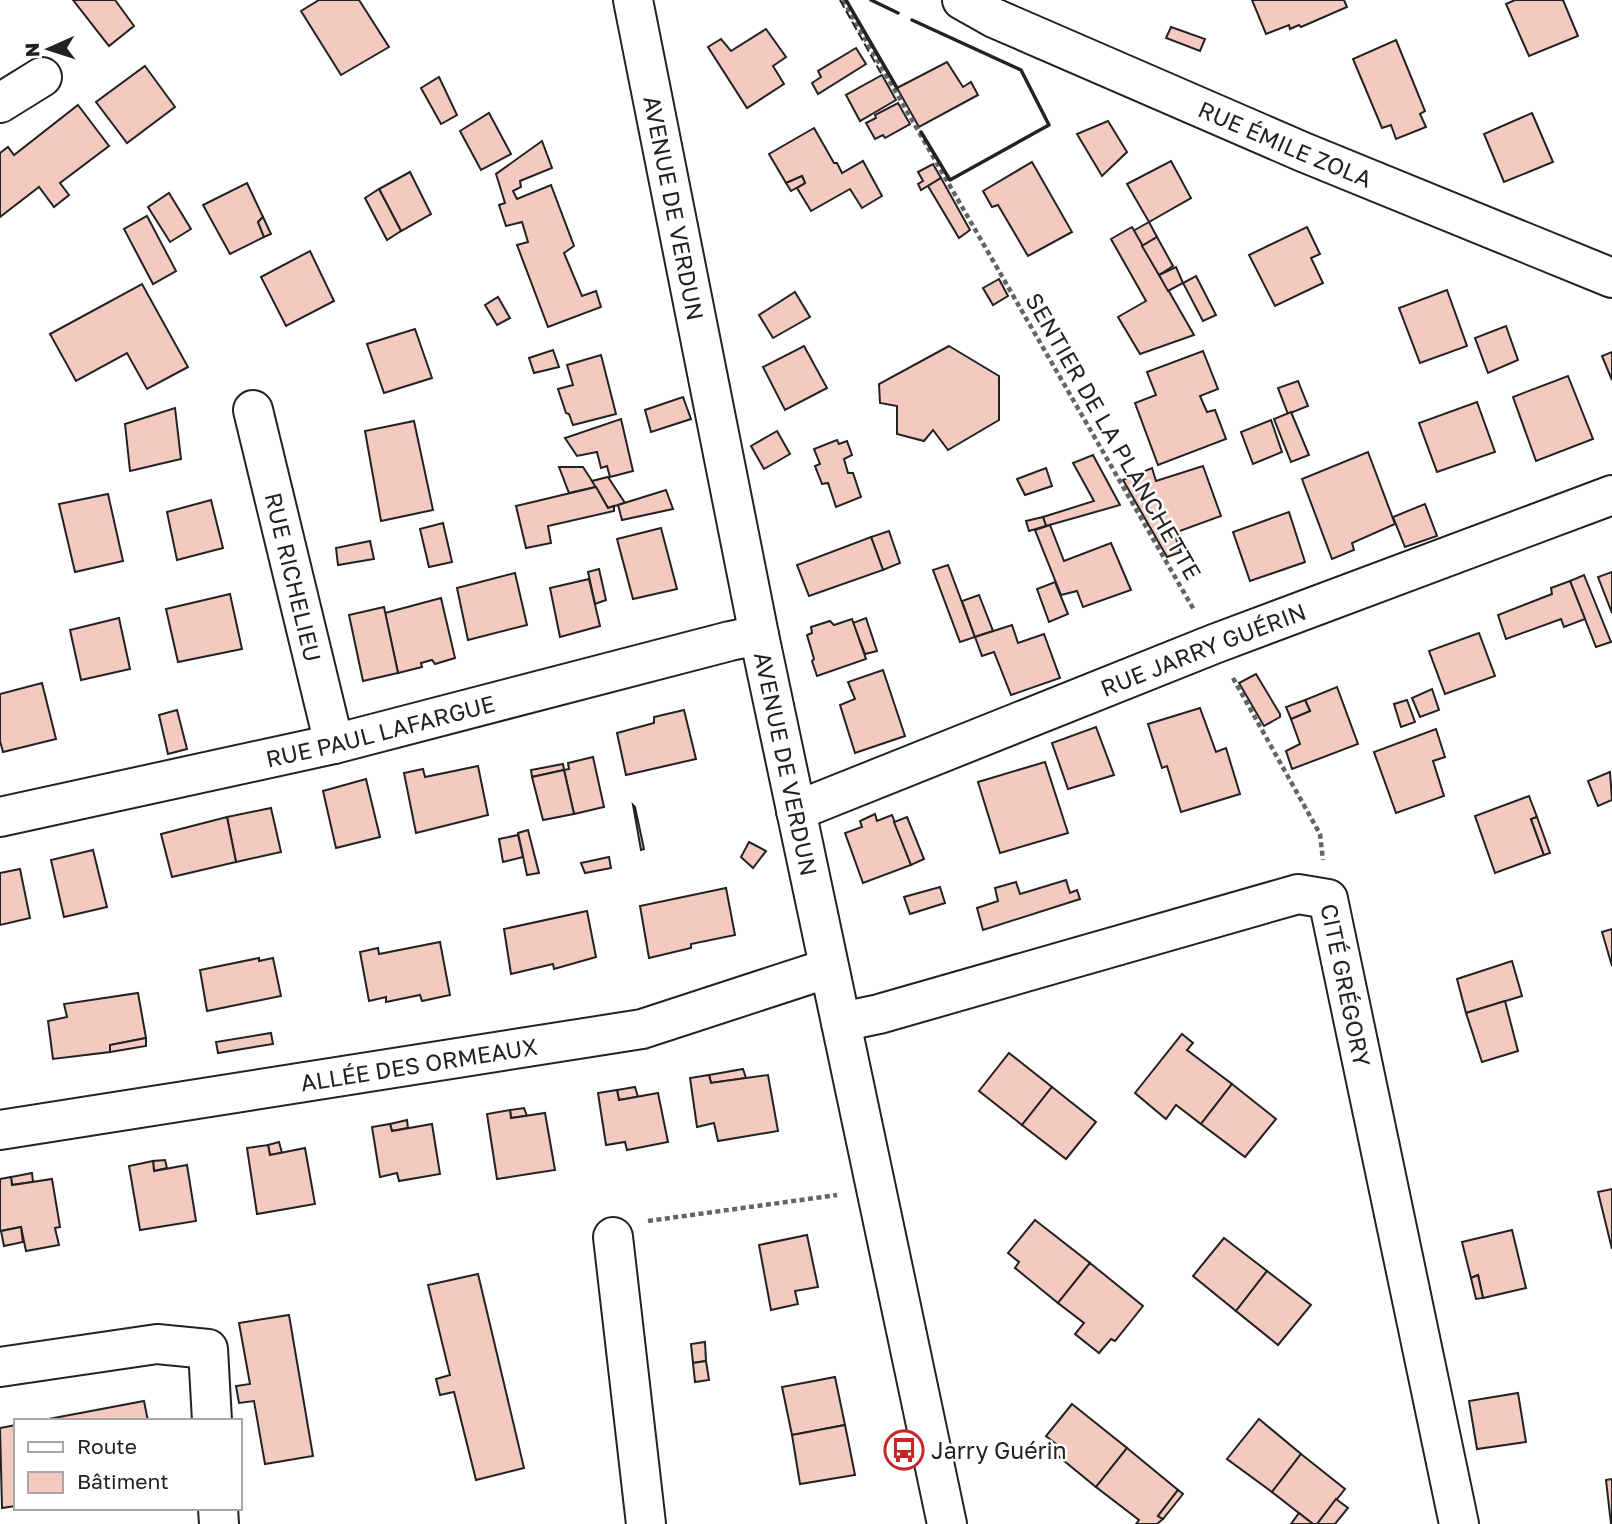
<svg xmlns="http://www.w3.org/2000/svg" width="1612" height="1524" viewBox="0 0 1612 1524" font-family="'Golos Text',sans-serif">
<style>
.building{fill:#f3c9c0;stroke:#222;stroke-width:2}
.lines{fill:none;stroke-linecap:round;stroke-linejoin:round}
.minor-casing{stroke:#222;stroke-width:42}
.path{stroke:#646464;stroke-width:4.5;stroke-dasharray:5 3.5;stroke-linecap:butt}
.minor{stroke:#fff;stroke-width:38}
.fence{stroke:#222;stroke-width:2;stroke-dasharray:9 3.5;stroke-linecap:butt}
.wall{stroke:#222;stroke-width:3.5}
.labels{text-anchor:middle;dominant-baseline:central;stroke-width:5;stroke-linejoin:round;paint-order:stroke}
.street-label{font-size:23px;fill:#222;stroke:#fff}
.poi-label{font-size:23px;fill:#222;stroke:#fff;text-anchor:start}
</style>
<rect width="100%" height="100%" fill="#fff"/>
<g class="building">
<path d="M73,0H115L134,26L109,46Z"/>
<path d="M319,0H359L389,47L341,75L301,11Z"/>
<path d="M1252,0H1344L1347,7L1301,27L1299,25L1290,29L1289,25L1266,34Z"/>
<path d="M1515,0H1563L1578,36L1529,56L1506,4Z"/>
<path d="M1171,27L1205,39L1200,51L1166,38Z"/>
<path d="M766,29L786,57L773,66L784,84L747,108L708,47L721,39L731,51Z"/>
<path d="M1396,40L1425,111L1420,114L1426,127L1396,139L1391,125L1382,128L1353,59Z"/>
<path d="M856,48L866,64L818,94L812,83L821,77L818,71Z"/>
<path d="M947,62L963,87L971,82L978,95L919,127L897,88Z"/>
<path d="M145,66L175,107L127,143L96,102Z"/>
<path d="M882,75L896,100L860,121L846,95Z"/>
<path d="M439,77L457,115L441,124L421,88Z"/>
<path d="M898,103L910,124L885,138L883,135L875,139L866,123L876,118L875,115Z"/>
<path d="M78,105L109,146L60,183L69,195L54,207L39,187L0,217V153L8,147L14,155Z"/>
<path d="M489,113L511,154L481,170L460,131Z"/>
<path d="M1532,113L1553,162L1504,182L1484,134Z"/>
<path d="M1108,121L1127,152L1102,176L1077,134Z"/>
<path d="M814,128L834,163H837L842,173L863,161L882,196L862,208L850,189L811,211L797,188L805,183L802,176L786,183L769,154Z"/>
<path d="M542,141L552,168L520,181L521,187L513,191L517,199L551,185L574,246L564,253L582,296L596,291L601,307L548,327L517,245L528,242L522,222L506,226L499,205L505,203L496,174Z"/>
<path d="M1171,161L1191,198L1149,222L1127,184Z"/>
<path d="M1032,162L1072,232L1028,256L998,205L992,207L983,191Z"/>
<path d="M933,164L941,178L921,190L918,184L923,181L918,172Z"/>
<path d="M410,172L431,214L401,231L379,189Z"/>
<path d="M802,176L805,183L791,191L786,183Z"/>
<path d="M941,178L970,230L959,238L928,186Z"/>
<path d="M247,183L263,217L258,222L264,237L230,254L203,205Z"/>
<path d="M379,189L401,231L387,240L365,198Z"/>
<path d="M169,193L191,229L170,242L148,207Z"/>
<path d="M147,216L176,271L153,284L124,229Z"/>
<path d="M263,217L271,234L264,237L258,222Z"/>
<path d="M1149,222L1157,237L1142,246L1133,231Z"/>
<path d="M1132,227L1194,335L1140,354L1118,317L1146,301L1111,239Z"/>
<path d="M1307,227L1320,254L1311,258L1323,283L1275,306L1249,255Z"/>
<path d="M1157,237L1173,266L1159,275L1142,246Z"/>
<path d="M310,251L334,301L286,326L261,277Z"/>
<path d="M1176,267L1183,283L1168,291L1159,275Z"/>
<path d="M1196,276L1216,315L1203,321L1183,283Z"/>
<path d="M999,279L1008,296L993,305L983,288Z"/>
<path d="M142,284L188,367L147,389L127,353L76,381L50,334Z"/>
<path d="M1447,290L1467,346L1420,363L1399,308Z"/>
<path d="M795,292L810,317L773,338L759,315Z"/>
<path d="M498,297L510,318L497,325L485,305Z"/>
<path d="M1506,326L1518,360L1488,373L1475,338Z"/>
<path d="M415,329L432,378L384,393L367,344Z"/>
<path d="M804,346L827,388L785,410L763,367Z"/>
<path d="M949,346L999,376V420L948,450L933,430L924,441L897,434V406L880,403L879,384Z"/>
<path d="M553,350L559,367L534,373L529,358Z"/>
<path d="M1203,351L1218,389L1200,396L1207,412L1215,410L1226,439L1158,465L1135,403L1156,395L1147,372Z"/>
<path d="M1612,352V380L1602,356Z"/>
<path d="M601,355L616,414L573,425L569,414L566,413L558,389L573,385L567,365Z"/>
<path d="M1568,376L1593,439L1536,461L1513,397Z"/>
<path d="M1298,381L1308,406L1288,414L1278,388Z"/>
<path d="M683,397L691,419L651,432L645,410Z"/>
<path d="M1477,402L1495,452L1437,472L1419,423Z"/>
<path d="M175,408L181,459L130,471L125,424Z"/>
<path d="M1291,412L1309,455L1291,462L1274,419Z"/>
<path d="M621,419L633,471L610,477L607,466L601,468L597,452L577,456L565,438Z"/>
<path d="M1271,420L1282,452L1253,464L1241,432Z"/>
<path d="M414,421L433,510L381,521L365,431Z"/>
<path d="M777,431L790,454L764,469L751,446Z"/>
<path d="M837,440L839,444L847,441L852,455L844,459L848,473H853L861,497L836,507L828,483L822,484L815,466L820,464L814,449Z"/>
<path d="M1368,452L1395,524L1352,543L1354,550L1332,559L1302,479Z"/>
<path d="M1093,455L1120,505L1046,526L1043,517L1094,501L1073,463Z"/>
<path d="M1203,466L1221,516L1174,533L1181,552L1167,557L1123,480L1152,468L1156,481Z"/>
<path d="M559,467H583L596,487L569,493Z"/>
<path d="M1046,468L1052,486L1025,495L1017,479Z"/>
<path d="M608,477L625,503L608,508L592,481Z"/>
<path d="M596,487L608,508L614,506V511L548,526L551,543L526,548L516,506Z"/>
<path d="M666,490L673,509L622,520L618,505Z"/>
<path d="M108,494L123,561L75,572L59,504Z"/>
<path d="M211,500L223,548L177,560L167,512Z"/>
<path d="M1425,504L1437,536L1405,547L1393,517Z"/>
<path d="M1289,512L1305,562L1250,581L1233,532Z"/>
<path d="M1043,517L1046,526L1029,531L1026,521Z"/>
<path d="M443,523L452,562L429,567L420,529Z"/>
<path d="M1050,525L1064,561L1111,543L1131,590L1083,607L1077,591L1061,595L1035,530Z"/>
<path d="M661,528L677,589L633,599L617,539Z"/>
<path d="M889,531L900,563L883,570L871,537Z"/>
<path d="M871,537L883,570L809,596L797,565Z"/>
<path d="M370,541L374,559L338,565L336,548Z"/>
<path d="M948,565L975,637L960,642L933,570Z"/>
<path d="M599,569L606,600L595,604L588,572Z"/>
<path d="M1612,572V613L1598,577Z"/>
<path d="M515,573L527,625L468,640L457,588Z"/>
<path d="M1584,575L1611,642L1596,647L1570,581Z"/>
<path d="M589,579L600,626L560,637L550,588Z"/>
<path d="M1570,581L1585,619L1564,627L1561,619L1506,639L1498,615L1552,594L1551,588Z"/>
<path d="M1055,582L1068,614L1049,622L1037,589Z"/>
<path d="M230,594L242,649L178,662L166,609Z"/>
<path d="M979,595L993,631L975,637L962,601Z"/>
<path d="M441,598L455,658L435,664L432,660L421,663L422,667L398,673L385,613Z"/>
<path d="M384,607L398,673L363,681L349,615Z"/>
<path d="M119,618L130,669L81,680L70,630Z"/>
<path d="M866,618L877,651L865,654L853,623Z"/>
<path d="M852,619L866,659L817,676L812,661L814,659L807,635L812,633L811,627L830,621L834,625Z"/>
<path d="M1012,625L1018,643L1044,634L1060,678L1011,695L994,652L982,656L975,637Z"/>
<path d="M1479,633L1495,676L1445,694L1429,651Z"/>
<path d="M883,670L905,736L855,753L840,705L855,699L848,682Z"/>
<path d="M1256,674L1280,714V717L1264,726L1239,683Z"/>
<path d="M42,683L56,739L3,752L0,741V694Z"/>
<path d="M1337,687L1358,744L1292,769L1286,751L1300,744L1291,719L1310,711L1305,700Z"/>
<path d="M1432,689L1439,710L1420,717L1412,698Z"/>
<path d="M1305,700L1310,711L1291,719L1286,707Z"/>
<path d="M1407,700L1415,722L1401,727L1394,704Z"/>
<path d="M1200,708L1216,752L1226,748L1240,794L1181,812L1167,766L1162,768L1148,724Z"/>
<path d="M177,710L187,749L168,754L159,715Z"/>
<path d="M684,710L696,759L626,775L617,733L654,723V717Z"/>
<path d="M1096,727L1114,775L1068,789L1052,743Z"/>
<path d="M1436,729L1445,757L1433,761L1444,796L1396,813L1374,752Z"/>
<path d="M593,757L604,807L574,814L564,770L569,769L568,763Z"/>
<path d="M1045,762L1068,833L1000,853L978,782Z"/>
<path d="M563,764L564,770L532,777L531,770Z"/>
<path d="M478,766L488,815L416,833L404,773L423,769L425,777Z"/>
<path d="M564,770L574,814L543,820L532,777Z"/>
<path d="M1610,772L1612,800L1598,806L1588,781Z"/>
<path d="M366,779L380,837L336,848L323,791Z"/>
<path d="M1529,796L1537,817L1531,819L1544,855L1495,873L1475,816Z"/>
<path d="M633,805L635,807L644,849L641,850Z"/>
<path d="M271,808L281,852L236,862L227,817Z"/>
<path d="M875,814L877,821L892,815L911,865L863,883L845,833L862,827L860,821Z"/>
<path d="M227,817L236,862L172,877L161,834Z"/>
<path d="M907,817L924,859L911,865L894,822Z"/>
<path d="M1537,817L1550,853L1544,855L1531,819Z"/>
<path d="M528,830L539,873L527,875L518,833Z"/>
<path d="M518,835L523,857L503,862L499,839Z"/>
<path d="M749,842L766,851L753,868L741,857Z"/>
<path d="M93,850L107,907L64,917L51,860Z"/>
<path d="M609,857L611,868L585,873L581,863Z"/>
<path d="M20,869L30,918L0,925V873Z"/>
<path d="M1066,880L1070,893L1077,890L1080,899L983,930L977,908L998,901L995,888L1016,882L1020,894Z"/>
<path d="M940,887L945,903L910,914L904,897Z"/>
<path d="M726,888L735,935L691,944V948L649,958L640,906Z"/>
<path d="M587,911L596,957L554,969L553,964L511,974L504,929Z"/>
<path d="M1612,929V966L1602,932Z"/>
<path d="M440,942L450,995L422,1001L420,995L386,1002V997L369,1001L360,952L378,948L379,954Z"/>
<path d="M259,958V961L273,958L281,996L207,1011L200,970Z"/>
<path d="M1512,961L1522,996L1466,1013L1457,979Z"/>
<path d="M138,993L146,1038L110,1045V1052L53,1059L48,1021L67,1017L64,1004Z"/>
<path d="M1505,1001L1518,1051L1482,1062L1466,1013Z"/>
<path d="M271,1033L273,1044L218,1053L216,1042Z"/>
<path d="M1182,1034L1193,1043L1187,1050L1232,1084L1201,1124L1176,1105L1166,1119L1135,1093Z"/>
<path d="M146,1038V1046L110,1052V1045Z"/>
<path d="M1009,1053L1052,1087L1022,1125L979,1091Z"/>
<path d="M743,1069L746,1078L711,1083L709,1075Z"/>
<path d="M709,1075L711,1083L768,1075L778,1131L718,1141L714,1123L697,1127L690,1078Z"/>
<path d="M1232,1084L1276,1119L1245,1157L1201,1124Z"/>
<path d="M635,1087L638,1097L619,1100L617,1090Z"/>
<path d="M1052,1087L1096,1122L1066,1159L1022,1125Z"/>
<path d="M617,1090L619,1100L658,1093L668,1142L627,1150L625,1142L606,1145L598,1093Z"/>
<path d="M524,1108L527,1116L511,1118L510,1110Z"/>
<path d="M510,1110L511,1118L545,1113L555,1170L497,1179L487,1114Z"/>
<path d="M407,1120L408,1128L392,1131L390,1124Z"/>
<path d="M390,1124L392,1131L432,1124L440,1174L399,1181L397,1173L380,1177L372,1127Z"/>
<path d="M279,1142L282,1153L270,1155L268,1145Z"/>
<path d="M268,1145L270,1155L305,1148L315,1204L257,1214L247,1148Z"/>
<path d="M165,1160L167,1168L154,1171L153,1161Z"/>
<path d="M153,1161L154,1171L187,1165L196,1221L140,1230L129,1166Z"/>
<path d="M32,1173L33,1182L12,1185L11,1177Z"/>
<path d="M11,1177L12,1185L52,1179L60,1227L55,1228L59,1245L26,1251L21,1227L0,1231V1179Z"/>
<path d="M1612,1189V1249L1598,1192Z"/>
<path d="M1035,1220L1090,1263L1058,1303L1015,1268L1019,1262L1008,1253Z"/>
<path d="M21,1227L23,1242L4,1246L1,1231Z"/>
<path d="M1512,1230L1526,1288L1483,1298L1478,1275L1471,1278L1462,1242Z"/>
<path d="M807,1235L818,1287L795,1291L798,1304L771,1310L759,1245Z"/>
<path d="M1224,1238L1267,1271L1236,1311L1193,1276Z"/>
<path d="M1090,1263L1143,1306L1115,1341L1111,1339L1099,1353L1075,1334L1084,1323L1058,1303Z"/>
<path d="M1267,1271L1311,1305L1278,1345L1236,1311Z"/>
<path d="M478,1274L524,1468L476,1480L454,1392L440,1395L436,1379L450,1375L428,1285Z"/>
<path d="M1478,1275L1483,1298L1476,1299L1471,1278Z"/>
<path d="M289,1315L313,1456L265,1464L254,1401L239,1403L236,1386L250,1384L239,1323Z"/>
<path d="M705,1342L706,1361L693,1363L691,1344Z"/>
<path d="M706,1361L709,1380L695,1382L693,1363Z"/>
<path d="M835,1377L845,1425L792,1435L782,1387Z"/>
<path d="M1518,1393L1526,1442L1477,1449L1469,1401Z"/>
<path d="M144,1401L148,1421H38Z"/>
<path d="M1072,1404L1127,1448L1096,1487L1052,1451L1056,1444L1046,1436Z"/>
<path d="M1259,1419L1301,1454L1272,1492L1227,1459Z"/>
<path d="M16,1425V1506L2,1508L0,1428Z"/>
<path d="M845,1425L855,1475L800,1484L792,1435Z"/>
<path d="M1127,1448L1178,1490L1158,1516L1163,1519L1157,1524H1136L1139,1520L1096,1487Z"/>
<path d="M1301,1454L1345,1489L1317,1524H1313L1272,1492Z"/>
<path d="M1612,1479V1524H1611L1606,1480Z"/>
<path d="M1178,1490L1183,1494L1163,1519L1158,1516Z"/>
<path d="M1336,1499L1348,1508L1335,1524H1317Z"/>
<path d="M1299,1513L1313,1524H1291Z"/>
</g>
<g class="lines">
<g class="minor-casing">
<g id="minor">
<path id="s1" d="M633,0L759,635L947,1524"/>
<path id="s2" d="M962,0L994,18L1303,152L1612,278"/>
<path d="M0,103L42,77"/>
<path id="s3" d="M253,410L334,744"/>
<path id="s4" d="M796,811L1214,644L1612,495"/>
<path id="s5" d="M0,817L334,744L730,641L759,635"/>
<path id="s6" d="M841,1022L879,1014L1298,894L1328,899L1459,1524"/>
<path id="s7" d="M0,1130L642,1029L829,968"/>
<path d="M613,1237L646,1524"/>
<path d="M0,1367L157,1344L208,1349L212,1421"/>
<path d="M218,1508L219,1524"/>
</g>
</g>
<g class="path">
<path d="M843,0L1194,610"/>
<path d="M1233,678L1320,834L1323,860"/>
<path d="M648,1221L837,1195"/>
</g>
<use href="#minor" class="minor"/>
<path class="fence" d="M840,0L882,75"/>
<g class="wall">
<path d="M846,0L897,88"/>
<path d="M871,0L898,13"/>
<path d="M912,20L1021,70L1049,125L950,180L921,132"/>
</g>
</g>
<defs>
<g id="bus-ring" transform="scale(2.0125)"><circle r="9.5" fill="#fff" stroke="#c62828" stroke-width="1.5"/><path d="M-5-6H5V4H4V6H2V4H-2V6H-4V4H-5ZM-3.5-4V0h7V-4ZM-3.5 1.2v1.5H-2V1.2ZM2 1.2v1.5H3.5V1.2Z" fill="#c62828"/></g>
</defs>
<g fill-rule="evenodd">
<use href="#bus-ring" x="904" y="1450"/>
</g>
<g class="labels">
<g class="street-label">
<text stroke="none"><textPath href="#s2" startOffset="354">RUE ÉMILE ZOLA</textPath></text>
<text stroke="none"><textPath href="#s1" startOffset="212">AVENUE DE VERDUN</textPath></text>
<text transform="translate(1114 436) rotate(60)">SENTIER DE LA PLANCHETTE</text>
<text stroke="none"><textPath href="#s3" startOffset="172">RUE RICHELIEU</textPath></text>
<text stroke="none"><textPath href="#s4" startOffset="438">RUE JARRY GUÉRIN</textPath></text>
<text stroke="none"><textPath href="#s5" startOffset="390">RUE PAUL LAFARGUE</textPath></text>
<text stroke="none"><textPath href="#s1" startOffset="779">AVENUE DE VERDUN</textPath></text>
<text stroke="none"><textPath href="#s6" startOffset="593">CITÉ GRÉGORY</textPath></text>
<text stroke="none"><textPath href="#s7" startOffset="424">ALLÉE DES ORMEAUX</textPath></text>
</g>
<g class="poi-label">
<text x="931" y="1450">Jarry Guérin</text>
</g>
</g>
<rect x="14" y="1419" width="228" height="91" fill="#ffffff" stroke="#a7a7a7" stroke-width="2"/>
<rect x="28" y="1442" width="35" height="10" fill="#ffffff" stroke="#a7a7a7" stroke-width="2"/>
<text x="77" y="1454" font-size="21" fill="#222222">Route</text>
<rect x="28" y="1472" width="35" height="21" fill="#f3c9c0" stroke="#a7a7a7" stroke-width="2"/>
<text x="77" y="1489" font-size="21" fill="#222222">Bâtiment</text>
<g transform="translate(49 49) rotate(267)" stroke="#ffffff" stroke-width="5" paint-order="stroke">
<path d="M0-5L12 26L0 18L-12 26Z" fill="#222222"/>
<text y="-10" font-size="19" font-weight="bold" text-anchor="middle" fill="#222222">N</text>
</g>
</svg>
